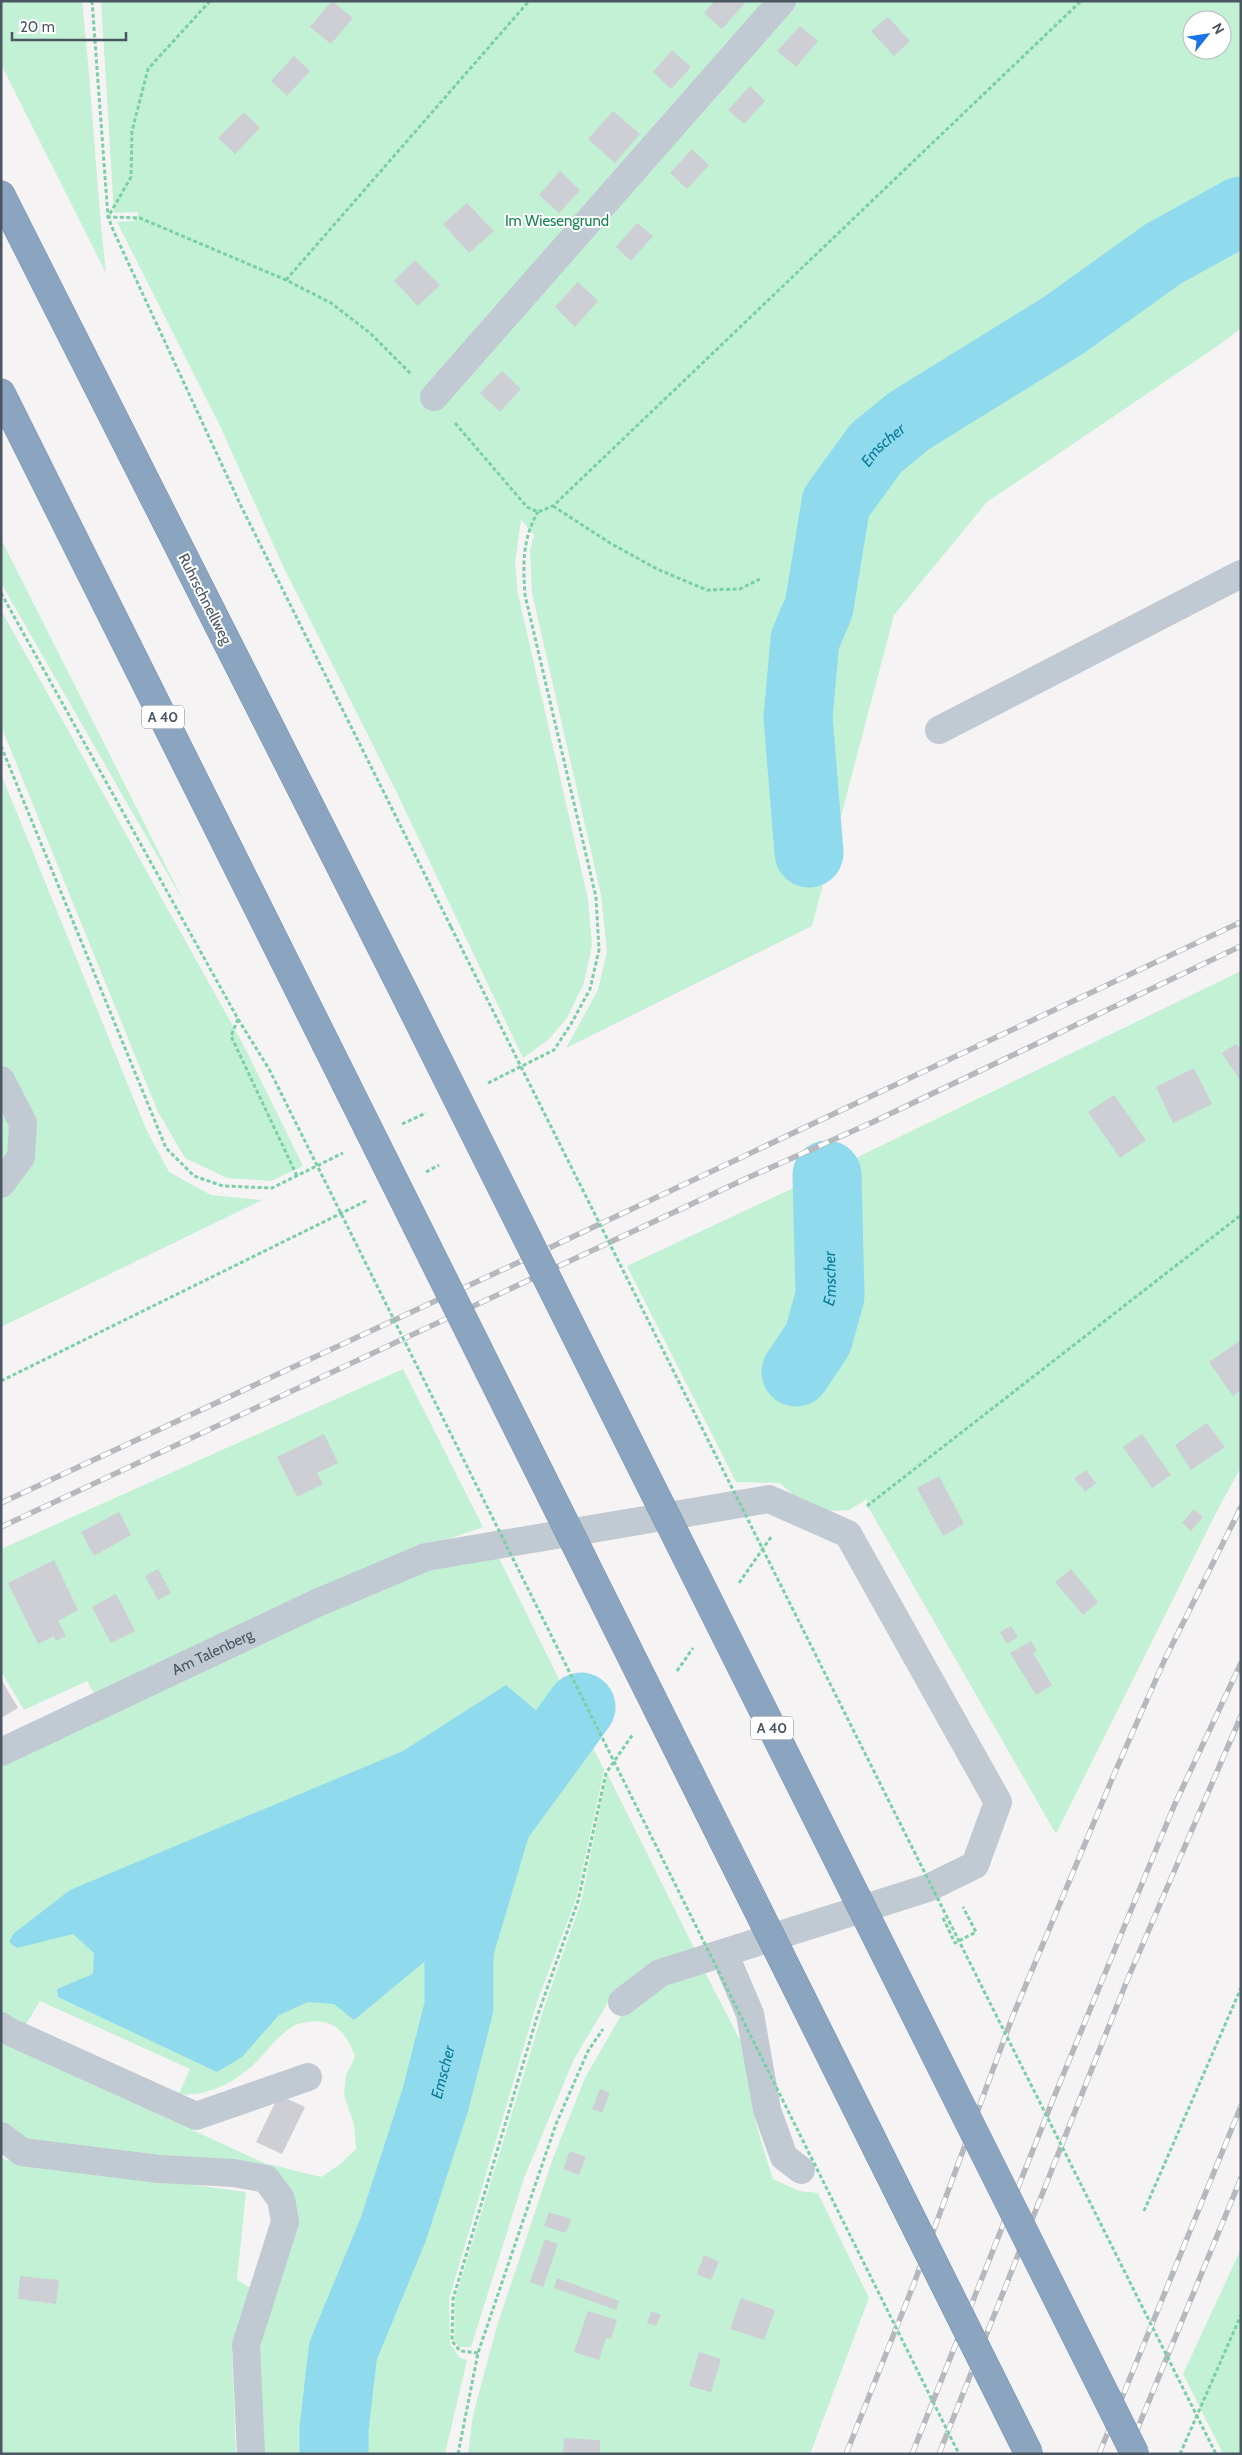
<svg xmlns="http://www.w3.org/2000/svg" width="1242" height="2455" viewBox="0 0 1242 2455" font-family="Cabin,sans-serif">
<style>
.green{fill:#c3f1d5;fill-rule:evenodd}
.water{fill:#90daee}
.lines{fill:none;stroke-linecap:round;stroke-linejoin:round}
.river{stroke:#90daee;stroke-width:69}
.building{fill:#cdcfd5}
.highway-casing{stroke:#7690ad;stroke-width:29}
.path{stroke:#7ad0a6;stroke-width:3;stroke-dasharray:4 2.5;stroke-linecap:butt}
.minor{stroke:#c1cad2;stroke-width:28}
.highway{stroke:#8ba5c1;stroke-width:28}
.rail-casing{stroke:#b5b8bd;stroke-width:5.5}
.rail{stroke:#fff;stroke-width:4;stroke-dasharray:11;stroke-linecap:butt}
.highway-bridge-casing{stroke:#7690ad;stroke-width:29;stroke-linecap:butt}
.path-bridge{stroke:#7ad0a6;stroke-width:3;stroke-dasharray:4 2.5;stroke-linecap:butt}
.highway-bridge{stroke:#8ba5c1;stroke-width:28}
.labels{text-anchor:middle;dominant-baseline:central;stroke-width:4;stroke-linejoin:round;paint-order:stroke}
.shield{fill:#fff;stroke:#808990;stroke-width:1}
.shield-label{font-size:14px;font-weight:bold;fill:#4a5661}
.park-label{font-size:15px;fill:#17864f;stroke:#fff}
.street-label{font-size:15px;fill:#4a5661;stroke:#fff}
.water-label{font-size:16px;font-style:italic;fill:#0c7c9b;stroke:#fff}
</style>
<rect width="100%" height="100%" fill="#f5f3f3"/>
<g class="green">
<path d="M1,1H82C92,92 96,183 106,273L1,64Z"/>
<path d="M101,1H1241V328L1219,345L987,502L894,615L812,926L566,1048L598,990L607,951L601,895L532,593L530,550L534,535L521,520L515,563L518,594L588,899L592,945L584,983L567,1018L548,1040L523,1058L396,791L283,566L221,428L117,222L134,221L139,212L114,213ZM1192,20H1222V50H1192Z"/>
<path d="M1,539L186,906L1,583Z"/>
<path d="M1,610L244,1046L303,1166L271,1181L227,1178L185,1158L158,1112L1,726Z"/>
<path d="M1,774L146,1129L169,1172L211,1195L262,1200L1,1327Z"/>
<path d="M1241,971V1467L1216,1513L1056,1834L867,1505V1499L849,1510L812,1512L780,1483L736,1482L627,1266L823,1174Z"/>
<path d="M403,1369L483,1527L394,1558L97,1698L87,1681L24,1710L1,1671V1549Z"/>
<path d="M499,1558L604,1770L576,1899L537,2002L449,2299L450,2344L460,2358L467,2360L445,2454H262L257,2359L274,2297L285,2190L44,2147L1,2128V2042L264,2163L321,2177L339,2165L356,2149L354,2124L344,2095L346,2075L355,2057C348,2035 334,2017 308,2022C304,2023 297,2023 293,2026C277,2036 266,2053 252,2066C232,2084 205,2097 179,2094L190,2069L40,2001L25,2026L9,2021L1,2012V1765L404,1576L466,1561Z"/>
<path d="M607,1773L694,1948L613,1994L574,2059L524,2178L471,2347H459L454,2339L455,2299L544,2008L581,1902Z"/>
<path d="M701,1965L749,2057C745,2097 761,2141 773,2179L799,2191L818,2193L869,2298L810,2454H468L473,2415L497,2326L553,2158L585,2078L623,2012L662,1978Z"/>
<path d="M1,2159L246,2192L237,2280L251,2288L232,2352L236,2454H1Z"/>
<path d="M1241,2249V2454H1223L1183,2374Z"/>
</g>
<path class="water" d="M506,1685L544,1717L481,1802L442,1916L441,1948L354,2020L334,2004L308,2002L279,2015L242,2057L217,2072L58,1997L57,1989L93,1974L94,1953L73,1934L17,1948L9,1942L13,1934L70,1890L403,1751Z"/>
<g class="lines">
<g class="river">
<path id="s1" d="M809,853L798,717L805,640L819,607L836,503L876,448L909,421L1064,325L1163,254L1241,211"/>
<path id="s2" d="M796,1372L818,1339L830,1296L827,1175"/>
<path id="s3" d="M334,2454V2429L343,2351L393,2230L435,2101L459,2007V1950L497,1822L581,1707"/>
</g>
</g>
<g class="building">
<path d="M332,1L353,18L331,44L310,27Z"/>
<path d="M715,1H742L744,4L722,29L704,13Z"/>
<path d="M888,17L910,41L894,56L871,31Z"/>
<path d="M800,26L818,41L796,67L777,51Z"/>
<path d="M672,50L691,67L671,89L653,72Z"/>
<path d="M294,56L310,71L287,96L271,81Z"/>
<path d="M750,86L765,101L744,124L728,110Z"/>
<path d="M613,111L640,134L615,163L588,139Z"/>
<path d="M244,112L260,128L235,154L218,138Z"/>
<path d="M692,149L709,165L687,189L670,173Z"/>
<path d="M560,171L580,190L559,213L539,195Z"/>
<path d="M467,203L494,231L469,253L443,224Z"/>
<path d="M637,223L653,236L631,261L616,247Z"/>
<path d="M415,260L440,285L418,306L394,281Z"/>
<path d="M578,282L598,301L575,327L555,307Z"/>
<path d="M502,371L521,389L500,412L480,393Z"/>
<path d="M1236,1044L1241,1049V1082L1222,1053Z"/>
<path d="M1194,1068L1212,1104L1173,1123L1156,1087Z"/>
<path d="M1114,1095L1146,1140L1120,1158L1088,1112Z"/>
<path d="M1241,1340V1390L1233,1396L1209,1362Z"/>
<path d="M1207,1423L1225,1447L1191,1470L1175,1445Z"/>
<path d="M324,1434L338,1463L317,1473L323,1484L297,1497L277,1457Z"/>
<path d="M1142,1434L1171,1475L1152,1488L1123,1447Z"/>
<path d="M1086,1470L1096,1483L1085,1492L1074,1478Z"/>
<path d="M939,1476L964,1524L943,1536L917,1488Z"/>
<path d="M1194,1509L1203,1517L1191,1531L1182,1523Z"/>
<path d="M119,1512L131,1535L94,1556L81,1532Z"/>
<path d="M54,1560L78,1610L58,1621L66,1636L56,1641L54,1636L38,1644L8,1583Z"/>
<path d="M158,1569L171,1593L158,1600L145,1576Z"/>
<path d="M1071,1569L1098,1602L1083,1615L1055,1582Z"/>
<path d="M116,1594L135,1631L111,1643L92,1607Z"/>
<path d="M1011,1626L1018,1637L1007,1644L1000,1632Z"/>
<path d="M1031,1641L1037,1651L1033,1653L1052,1685L1036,1695L1010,1653Z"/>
<path d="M1,1679L18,1708L1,1718Z"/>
<path d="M600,2089L610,2093L602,2113L592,2109Z"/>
<path d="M279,2095L305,2107L282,2154L256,2142Z"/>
<path d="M570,2151L586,2157L579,2175L563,2169Z"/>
<path d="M549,2212L571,2219L566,2233L544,2226Z"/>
<path d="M545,2239L558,2244L543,2287L530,2282Z"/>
<path d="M704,2255L719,2262L711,2280L697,2274Z"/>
<path d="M20,2276L59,2280L56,2304L18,2299Z"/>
<path d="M557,2278L619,2301L616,2310L554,2288Z"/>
<path d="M741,2298L775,2310L764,2340L730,2329Z"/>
<path d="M588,2311L617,2320L611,2339L606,2338L599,2360L574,2352Z"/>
<path d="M651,2311L661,2315L656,2326L647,2323Z"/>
<path d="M699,2352L721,2359L711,2392L689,2386Z"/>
<path d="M564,2438L600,2440V2454H563Z"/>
</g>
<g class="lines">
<g class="highway-casing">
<g id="highway">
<path d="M1,195L409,1002"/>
<path d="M1,393L325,1042"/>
</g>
</g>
<g class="path">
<path d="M92,1L108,217L114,232L241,506L451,927"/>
<path d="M210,1L148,69L132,131L131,177L108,217L140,218L286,280L331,303L370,333L411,374"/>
<path d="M286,280L529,1"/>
<path d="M455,423L527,507L538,512L553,506L1081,1"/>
<path d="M553,506L610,543L657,569L707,590L740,589L760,579"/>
<path d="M1,593L238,1019L269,1069"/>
<path d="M1,746L166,1148L194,1176L223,1186L272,1188L343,1153"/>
<path d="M238,1019L231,1036L297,1176"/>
<path d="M488,1083L554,1050L571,1024L590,989L599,950L596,897L525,595C523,565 522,539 538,512"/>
<path d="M402,1124L426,1113"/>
<path d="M426,1172L439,1165"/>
<path d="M1,1381L366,1201"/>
<path d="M867,1506L1241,1215"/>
<path d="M739,1583L771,1537"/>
<path d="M677,1671L693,1648"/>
<path d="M943,1918L955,1943L976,1932L963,1907"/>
<path d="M1144,2211L1241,1988"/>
<path d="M478,2353L460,2351L452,2341L453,2299L537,2017L578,1901L606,1773L633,1734"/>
<path d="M458,2454L478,2353L556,2124L588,2051L603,2029"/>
<path d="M1180,2454L1241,2315"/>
</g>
<g class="minor">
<path d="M434,397L782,1"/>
<path d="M939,730L1241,574"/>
<path d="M1,1080L23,1123L21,1157L1,1184"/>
<path id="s4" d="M1,1752L317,1603L426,1557L769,1499L848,1534L998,1802L975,1865L928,1888L660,1973L622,2002"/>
<path d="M724,1953L750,2014L767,2110L784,2157L801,2170"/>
<path d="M1,2026L6,2030L196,2116L308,2077"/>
<path d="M1,2136L22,2152L159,2169L234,2173L266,2179L281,2199L285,2222L246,2345L251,2454"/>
</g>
<use href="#highway" class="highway"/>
<g class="rail-casing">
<g id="rail">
<path d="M1,1503L532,1256L1241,922"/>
<path d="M1,1527L745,1179L873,1122L1241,946"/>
<path d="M846,2454L913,2286L1012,2018L1115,1772L1165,1659L1241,1507"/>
<path d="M912,2454L1054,2097L1174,1806L1241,1663"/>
<path d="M939,2454L1126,1983L1241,1716"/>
<path d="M1099,2454L1241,2106"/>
<path d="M1127,2454L1241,2178"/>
</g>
</g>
<use href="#rail" class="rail"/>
<g class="highway-bridge-casing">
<g id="highway-bridge">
<path d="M409,1002L1135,2454"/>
<path d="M325,1042L1029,2454"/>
</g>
</g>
<g class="path-bridge">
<path d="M451,927L1216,2454"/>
<path d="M269,1069L959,2454"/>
</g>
<use href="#highway-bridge" class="highway-bridge"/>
</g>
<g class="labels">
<g class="shield">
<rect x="142" y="705.5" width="42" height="23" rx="4"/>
<rect x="751" y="1716.5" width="42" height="23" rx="4"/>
</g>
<g class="shield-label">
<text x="163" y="717">A 40</text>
<text x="772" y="1728">A 40</text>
</g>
<g class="park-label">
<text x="557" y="221">Im Wiesengrund</text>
</g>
<g class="street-label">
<text transform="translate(205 599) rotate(63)">Ruhrschnellweg</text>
<text stroke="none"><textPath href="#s4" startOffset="234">Am Talenberg</textPath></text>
</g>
<g class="water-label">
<text stroke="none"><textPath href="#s1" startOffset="430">Emscher</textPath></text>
<text stroke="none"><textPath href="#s2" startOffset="102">Emscher</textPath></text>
<text stroke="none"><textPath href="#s3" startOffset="400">Emscher</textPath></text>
</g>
</g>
<rect width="1242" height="2455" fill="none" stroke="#4a5661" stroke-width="5"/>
<g transform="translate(1207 35) rotate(60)"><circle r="24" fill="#ffffff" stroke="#b7bbc0"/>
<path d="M0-4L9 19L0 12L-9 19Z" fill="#1a73e8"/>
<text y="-8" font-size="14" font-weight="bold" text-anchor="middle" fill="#4a5661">N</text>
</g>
<path d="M12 32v8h114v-8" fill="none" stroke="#4a5661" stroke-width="2.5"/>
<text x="20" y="32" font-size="15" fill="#4a5661" stroke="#ffffff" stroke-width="4" paint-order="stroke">20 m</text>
</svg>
